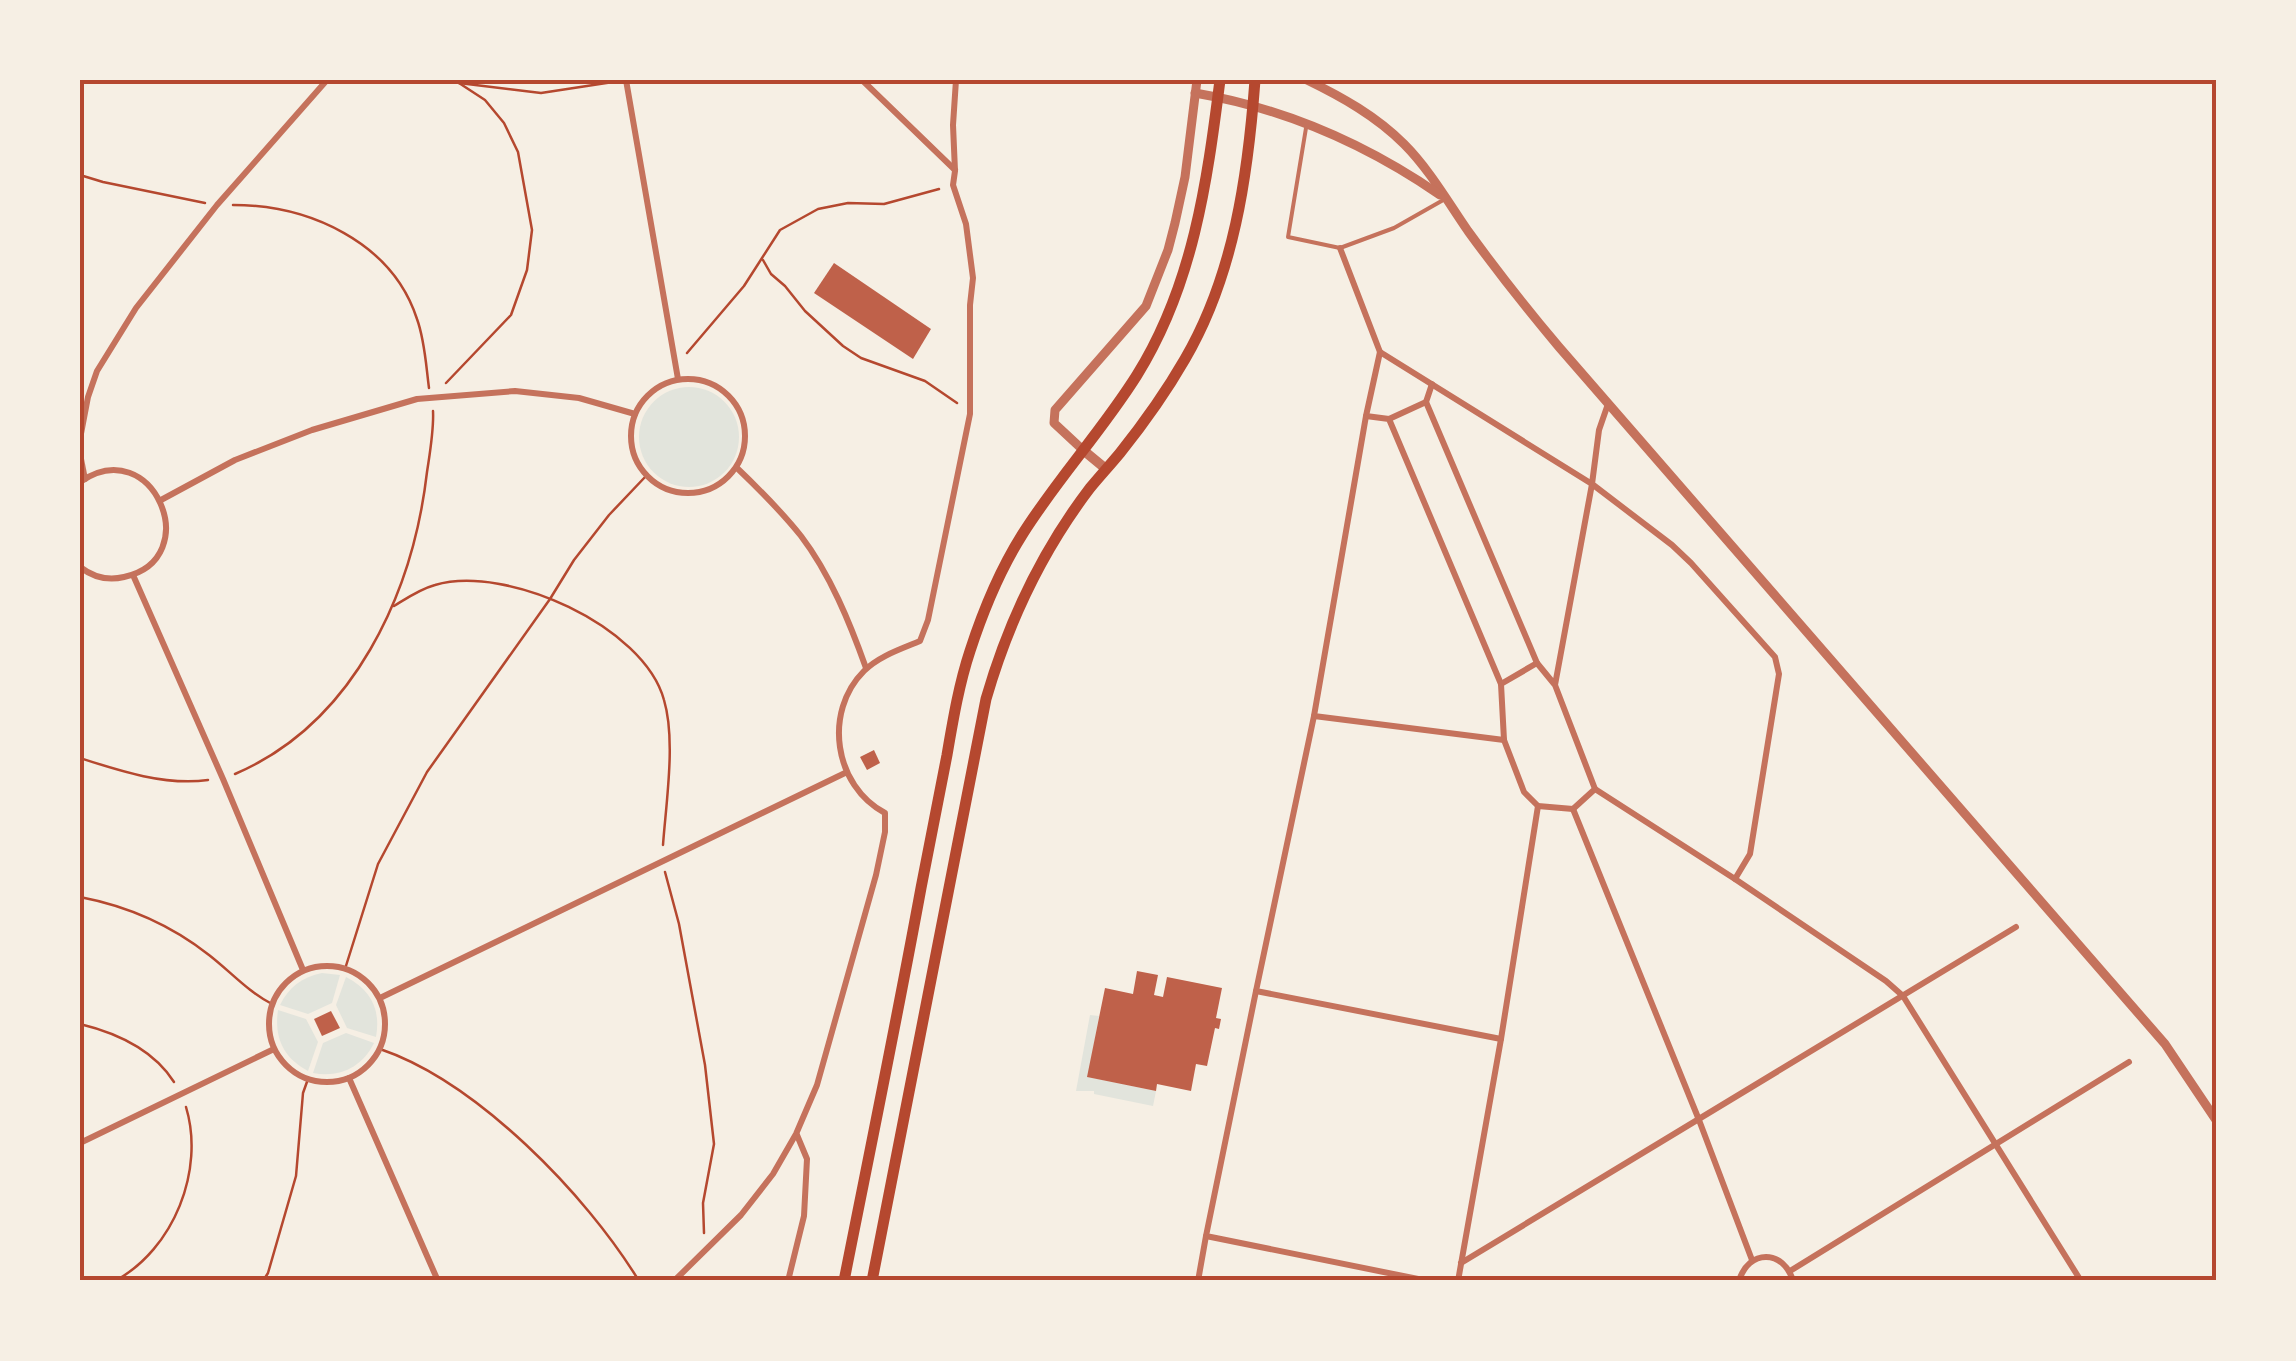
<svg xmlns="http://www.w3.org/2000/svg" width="2296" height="1361" viewBox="0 0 2296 1361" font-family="'PT Serif',serif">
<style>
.green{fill:#e2e4dc}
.building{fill:#bf614a}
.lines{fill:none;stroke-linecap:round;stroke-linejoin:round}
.path{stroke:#b5482f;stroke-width:2.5}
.service{stroke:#c5725c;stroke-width:4}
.pedestrian{stroke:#c5725c;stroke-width:6}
.minor{stroke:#c5725c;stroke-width:9}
.tertiary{stroke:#c5725c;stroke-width:10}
.secondary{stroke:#b5482f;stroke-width:11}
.neatline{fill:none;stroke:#b5482f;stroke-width:4}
</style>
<rect width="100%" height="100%" fill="#f6efe4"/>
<g class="green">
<circle cx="689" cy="437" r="50"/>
<path d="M322,973L340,975L332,1003L308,1014L280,1005C289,987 302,977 322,973Z"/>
<path d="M346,977C371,990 381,1010 376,1037L347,1028L336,1005Z"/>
<path d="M278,1010L306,1019L318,1042L308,1071C283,1058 274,1037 278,1010Z"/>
<path d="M1090,1015L1099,1016L1088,1077L1156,1091L1153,1106L1094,1094V1091H1076Z"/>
<path d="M346,1033L374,1043C362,1067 340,1078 313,1073L323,1043Z"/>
</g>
<g class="building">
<path d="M834,263L931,329L913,359L814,293Z"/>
<path d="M874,750L880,763L867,770L860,757Z"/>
<path d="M1137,971L1158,975L1154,995L1163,997L1167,977L1222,988L1216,1018L1221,1019L1219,1029L1215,1028L1207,1066L1196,1064L1191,1091L1157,1084L1156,1091L1087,1077L1105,988L1133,994Z"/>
<path d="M331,1011L340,1028L322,1036L314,1019Z"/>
</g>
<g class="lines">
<g class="path">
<path d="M451,80L459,83L541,93L613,82"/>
<path d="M80,175L103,182L205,203"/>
<path d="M233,205C309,205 392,242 417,319C425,341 426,366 429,388"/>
<path d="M763,260L771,274L785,286L805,311L843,346L861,358L925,381L957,403"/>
<path d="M687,353L744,286L780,230L818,209L848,203L884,204L939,189"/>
<path d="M446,383L511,315L527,270L532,230L518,152L504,123L485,100L459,83"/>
<path d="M394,606C407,598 420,589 435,585C506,564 644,626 664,700C676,740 666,803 663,845"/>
<path d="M80,758C120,771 166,786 208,780"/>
<path d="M235,774C354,723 413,593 427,472C430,452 434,430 433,411"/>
<path d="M665,872L679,924L705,1065L714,1144L703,1203L704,1233"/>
<path d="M80,897C127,906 171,925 209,955C231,972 247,991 272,1004"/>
<path d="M345,969L378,864L427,772L550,599L574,560L609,515L646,476"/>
<path d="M80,1024C117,1033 153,1049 174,1082"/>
<path d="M380,1049C477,1082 586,1194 639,1281"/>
<path d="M115,1281C174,1249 205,1170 186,1107"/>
<path d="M263,1281L268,1273L296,1176L303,1093L308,1079"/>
</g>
<path class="service" d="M1306,128L1288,237L1340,248L1394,228L1445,199"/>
<g class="pedestrian">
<path d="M626,80L678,379"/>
<path d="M862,80L955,170"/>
<path d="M1340,248L1380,352L1366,416L1389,419L1501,684"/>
<path d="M1380,352L1592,484L1555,685L1595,789L1573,809L1538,806L1524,792L1504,740L1501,684L1537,663L1555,685"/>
<circle cx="688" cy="436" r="57"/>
<path d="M1432,384L1426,402L1537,663"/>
<path d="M1608,404L1599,430L1592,484L1672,545L1691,563L1775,657L1779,674L1750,854L1735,879"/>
<path d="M1366,416L1314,716L1504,740"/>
<path d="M1389,419L1426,402"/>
<path d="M80,439L88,397L97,371L136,308L217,205L327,80"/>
<path d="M80,454L85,479"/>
<path d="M737,468C760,490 781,511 801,536C830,574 850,623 866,668"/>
<path d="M80,482C153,431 207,559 124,577C108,581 93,577 80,567"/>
<path d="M161,500L235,460L312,430L417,399L515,391L579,398L635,414"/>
<path d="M133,575L223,779L303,970"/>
<path d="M1314,716L1256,991L1501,1039"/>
<path d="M1595,789L1735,879L1886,981L1903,996L2081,1281"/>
<path d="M1573,809L1699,1120L1752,1260"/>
<circle cx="327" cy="1024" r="58"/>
<path d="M1256,991L1206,1236L1428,1281"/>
<path d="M380,998L845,773"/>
<path d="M349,1078L438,1281"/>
<path d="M80,1143L274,1049"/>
<path d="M1461,1263L2016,927"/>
<path d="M1790,1271L2129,1062"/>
<path d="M674,1281L741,1215L773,1174L796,1134L817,1085L876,875L885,832V813C834,786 823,712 864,671C879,656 901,649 920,641L928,620L970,414V305L973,278L966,224L953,185L955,171L953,125L956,80"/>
<path d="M788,1281L804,1216L807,1159L797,1135"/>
<path d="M1198,1281L1206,1236"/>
<path d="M1458,1281L1501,1039L1538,806"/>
<path d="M1739,1281C1748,1249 1784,1249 1793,1281"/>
</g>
<g class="minor">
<path d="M1307,80C1342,97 1376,116 1404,144C1429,169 1448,202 1468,231C1497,271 1527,309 1559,347L2165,1044L2216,1120"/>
<path d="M1195,93C1283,108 1366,144 1440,195"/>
<path d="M1083,450L1054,423L1055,410L1146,306L1168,250L1175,223L1185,177L1197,80"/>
</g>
<path class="tertiary" d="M1083,450L1106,469"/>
<g class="secondary">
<path d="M844,1281C870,1150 897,1019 921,888C930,844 938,799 947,755C953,720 959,684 970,651C983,611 1000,570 1022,535C1057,479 1102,431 1137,375C1193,285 1207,183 1220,80"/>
<path d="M872,1281L986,699C1008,623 1042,551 1090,488C1100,476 1110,465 1120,453C1144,423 1166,392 1185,359C1234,275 1248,175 1255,80"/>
</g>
</g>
<rect width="2296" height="1361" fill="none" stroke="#f6efe4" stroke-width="165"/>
<rect x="82" y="82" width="2132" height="1196" class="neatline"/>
</svg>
